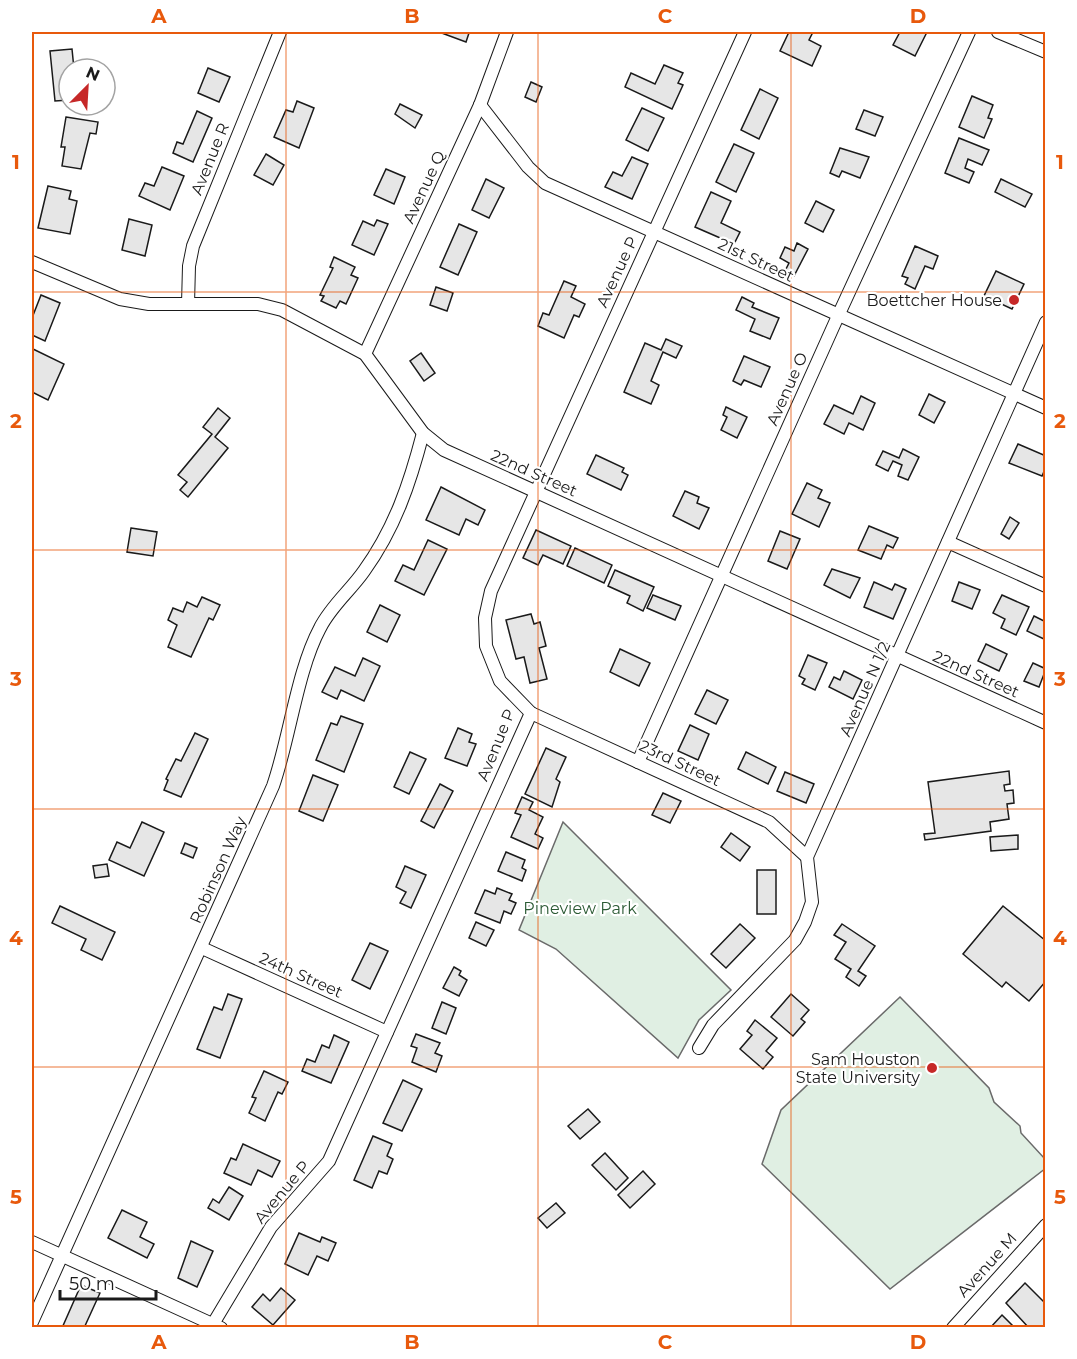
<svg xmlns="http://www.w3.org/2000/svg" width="1077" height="1359" viewBox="0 0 1077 1359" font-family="Montserrat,sans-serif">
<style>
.green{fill:#e0efe3;stroke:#6a6a6a;stroke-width:1.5}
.building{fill:#e6e6e6;stroke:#1a1a1a;stroke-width:1.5}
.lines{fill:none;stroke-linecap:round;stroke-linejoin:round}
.minor-casing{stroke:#1a1a1a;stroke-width:14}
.minor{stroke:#fff;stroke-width:12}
.grid{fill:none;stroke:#e8590c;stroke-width:1.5;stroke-opacity:0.55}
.poi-dot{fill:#c62828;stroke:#fff;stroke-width:2}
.labels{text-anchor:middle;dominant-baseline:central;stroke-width:4.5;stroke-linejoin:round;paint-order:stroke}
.street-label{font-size:16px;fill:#1a1a1a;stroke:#fff}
.poi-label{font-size:16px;fill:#1a1a1a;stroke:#fff;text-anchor:end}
.park-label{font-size:16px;fill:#2b5a34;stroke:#fff}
.neatline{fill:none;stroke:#e8590c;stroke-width:2}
.grid-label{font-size:20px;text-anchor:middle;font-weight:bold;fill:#e8590c}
</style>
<rect width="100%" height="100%" fill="#fff"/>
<g class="green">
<path d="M563,822L731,990L699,1020L678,1058L556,949L519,930Z"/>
<path d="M900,997L989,1088L994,1102L1020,1126L1021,1133L1045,1159L1046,1168L890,1289L762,1164L781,1110Z"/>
</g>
<g class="building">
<path d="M439,32H465L469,33L466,42Z"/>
<path d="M789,32H813L809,40L821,46L812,66L780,51Z"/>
<path d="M900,32H927L915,56L893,45Z"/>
<path d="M72,49L74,69H69V100L55,101L50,51Z"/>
<path d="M664,65L683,73L678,83L683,85L672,109L625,87L631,73L655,84Z"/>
<path d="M208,68L230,77L219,102L198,93Z"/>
<path d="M531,82L542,87L536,102L525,97Z"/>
<path d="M760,89L778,98L759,139L741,130Z"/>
<path d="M972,96L993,105L988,118L992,119L984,138L959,127Z"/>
<path d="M297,101L314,108L299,148L274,137L286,110L293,112Z"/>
<path d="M400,104L422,115L415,128L395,114Z"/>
<path d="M642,108L664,118L648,151L626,140Z"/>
<path d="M864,110L883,117L875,136L856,129Z"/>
<path d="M197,111L212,118L193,162L173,153L177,142L183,144Z"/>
<path d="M66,117L98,122L96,134L90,133L81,169L62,166L65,147H61Z"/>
<path d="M959,138L989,150L982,165L968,159L965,168L974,172L969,183L945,173Z"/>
<path d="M734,144L754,153L736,192L716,182Z"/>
<path d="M840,148L869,157L860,178L842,171L839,177L830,173Z"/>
<path d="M266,154L284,165L273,185L254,175Z"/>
<path d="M632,157L648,164L632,199L605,187L613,172L622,176Z"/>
<path d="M162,167L184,176L170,210L139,196L145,183L154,186Z"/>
<path d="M386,169L405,177L394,204L374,195Z"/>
<path d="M486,179L504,188L489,218L472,210Z"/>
<path d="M1001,179L1032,194L1025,207L995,192Z"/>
<path d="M48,186L71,191L69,199L77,201L70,234L38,228Z"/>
<path d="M711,192L731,201L721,223L740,232L734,244L695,227Z"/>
<path d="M816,201L834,210L823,232L805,223Z"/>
<path d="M129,219L152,225L145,256L122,250Z"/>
<path d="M377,220L388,224L374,255L352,245L363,221L374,226Z"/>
<path d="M459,224L477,232L458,275L440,267Z"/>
<path d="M797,243L808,249L794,276L785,271L789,263L780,258L785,247L794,251Z"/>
<path d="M915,246L938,256L933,269L925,266L915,289L905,284L908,278L902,276Z"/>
<path d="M334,257L355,267L351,275L358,278L346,304L340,301L336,308L321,301L324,296L320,295L333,268L330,267Z"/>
<path d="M996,271L1024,284L1012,309L984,296Z"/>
<path d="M564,281L576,286L571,297L585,304L579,317L574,315L564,338L538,326L543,313L549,315Z"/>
<path d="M436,287L453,293L447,311L430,305Z"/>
<path d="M41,295L60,303L45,341L32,335V318Z"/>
<path d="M742,297L754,303L752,307L779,318L770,339L750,331L755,319L736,310Z"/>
<path d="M666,339L682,346L676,358L663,352L651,381L659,385L651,404L624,392L645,343L661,350Z"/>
<path d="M33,349L64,364L48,400L32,392Z"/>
<path d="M421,353L435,373L424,381L410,361Z"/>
<path d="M744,356L770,367L761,387L744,380L741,385L733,381Z"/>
<path d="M929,394L945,402L934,423L919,415Z"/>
<path d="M861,396L875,403L863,430L849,423L844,434L824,424L834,405L853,414Z"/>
<path d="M726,407L747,417L737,438L721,430L727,417L723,415Z"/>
<path d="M218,408L230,418L215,437L228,448L188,497L180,490L187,482L178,475L212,434L203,427Z"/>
<path d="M1018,444L1046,456V467L1042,476L1009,463Z"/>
<path d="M903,449L919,457L908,480L898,476L902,465L893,461L888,471L876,465L883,451L899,458Z"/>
<path d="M596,455L624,468L622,472L628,475L621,490L587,474Z"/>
<path d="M807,483L822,490L818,498L830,503L819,527L792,514Z"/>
<path d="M441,487L485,510L478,525L466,519L459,535L426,520Z"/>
<path d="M685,491L699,497L697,503L709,508L699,529L673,516Z"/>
<path d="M1010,517L1019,523L1009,539L1001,534Z"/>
<path d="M869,526L898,538L893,548L887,545L881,559L858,550Z"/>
<path d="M131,528L157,532L153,556L127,552Z"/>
<path d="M536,530L571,546L563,564L543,555L538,565L523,558Z"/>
<path d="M780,531L800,539L787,569L768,561Z"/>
<path d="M428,540L447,549L424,595L395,581L403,565L414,570Z"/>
<path d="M575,548L612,565L604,583L567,566Z"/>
<path d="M832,569L860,578L850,598L824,585Z"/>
<path d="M615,570L654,587L643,611L627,603L630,596L608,586Z"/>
<path d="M874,582L892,590L895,584L906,589L893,619L864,607Z"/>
<path d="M959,582L980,590L972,609L952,601Z"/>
<path d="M653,595L681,606L675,620L647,608Z"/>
<path d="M1002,595L1029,607L1016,635L1001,628L1005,619L993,613Z"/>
<path d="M202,597L220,605L213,620L209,618L191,657L168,647L177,625L168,620L173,608L183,612L187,602L197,607Z"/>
<path d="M380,605L400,615L387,642L367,632Z"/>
<path d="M531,614L534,624L540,622L546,646L539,648L547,679L530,683L524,657L516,659L506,620Z"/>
<path d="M1034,616L1046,622V640L1027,631Z"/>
<path d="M986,644L1007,654L999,671L978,661Z"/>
<path d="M620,649L650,663L639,686L610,672Z"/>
<path d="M808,655L827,663L815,690L802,684L805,679L799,676Z"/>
<path d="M363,658L380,666L364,701L341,690L337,699L322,692L335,667L355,676Z"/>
<path d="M1033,663L1046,669L1039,687L1024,681Z"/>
<path d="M844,671L862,680L853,699L829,687L834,677L840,680Z"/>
<path d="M707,690L728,700L716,724L695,714Z"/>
<path d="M341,716L363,724L344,772L316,760L331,723L337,725Z"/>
<path d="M690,725L709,734L698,760L678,751Z"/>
<path d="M458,728L472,734L469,742L476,744L467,766L445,758Z"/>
<path d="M195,733L208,739L181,797L164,790L168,780L166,779L176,759L181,761Z"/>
<path d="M546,748L566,757L556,779L560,782L552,807L525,794Z"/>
<path d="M410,752L426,759L409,794L394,787Z"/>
<path d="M746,752L776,767L768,784L738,769Z"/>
<path d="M1009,771L1010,784L1004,785L1005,791L1013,790L1014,803L1007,804L1009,819L990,822L991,831L925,840L924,834L935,833L928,782Z"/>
<path d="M785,772L814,784L806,803L777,791Z"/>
<path d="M313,775L338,785L323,821L299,811Z"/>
<path d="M440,784L453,791L434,828L421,821Z"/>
<path d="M663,793L681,801L670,823L652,815Z"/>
<path d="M522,797L533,802L529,810L543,817L535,834L543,838L538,849L511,837L521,815L515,813Z"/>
<path d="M142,822L164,832L144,876L109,860L117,842L130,848Z"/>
<path d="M731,833L750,847L740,861L721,847Z"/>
<path d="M1018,835V849L991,851L990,837Z"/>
<path d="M185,843L197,848L193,858L181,853Z"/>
<path d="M506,852L525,860L522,868L526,870L522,881L498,871Z"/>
<path d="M107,864L109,876L95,878L93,866Z"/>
<path d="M405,866L426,875L411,908L400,903L406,892L396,887Z"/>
<rect x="757" y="870" width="19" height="44"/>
<path d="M497,888L512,894L509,900L516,903L511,914L504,911L500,923L475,913L485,890L495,894Z"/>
<path d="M60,906L115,932L102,960L81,950L86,939L52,923Z"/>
<path d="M1003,906L1046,941V981L1029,1001L1006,982L1002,987L963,954Z"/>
<path d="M476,922L494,930L486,946L469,938Z"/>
<path d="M740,924L755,938L726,968L711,954Z"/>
<path d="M842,924L875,946L858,971L866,976L859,986L846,977L851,969L835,959L846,942L834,935Z"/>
<path d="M370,943L388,951L370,989L352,980Z"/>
<path d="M454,967L461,971L459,975L467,980L459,996L443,988Z"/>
<path d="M228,994L242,999L220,1058L197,1049L214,1007L222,1010Z"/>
<path d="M791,994L809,1010L801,1019L805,1022L793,1036L771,1017Z"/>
<path d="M442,1002L456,1008L446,1034L432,1028Z"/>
<path d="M755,1020L777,1038L766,1051L773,1057L763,1069L740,1049L752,1035L747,1031Z"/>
<path d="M416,1034L440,1043L435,1053L442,1056L436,1072L412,1062L417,1048L411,1046Z"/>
<path d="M334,1035L349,1042L331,1083L302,1071L307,1059L315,1062L322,1045L329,1048Z"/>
<path d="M264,1071L288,1082L282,1094L278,1092L265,1121L249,1113L256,1098L252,1097Z"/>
<path d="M403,1080L422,1089L402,1131L383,1123Z"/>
<path d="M588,1109L600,1122L580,1139L568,1126Z"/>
<path d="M373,1136L392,1144L387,1156L393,1159L387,1174L379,1171L372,1188L354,1180Z"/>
<path d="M243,1144L280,1161L272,1177L258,1170L251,1185L224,1173L231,1158L236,1160Z"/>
<path d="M605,1153L628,1178L616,1190L592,1165Z"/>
<path d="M643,1171L655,1184L630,1208L618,1195Z"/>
<path d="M229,1187L243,1196L229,1220L208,1208L213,1199L219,1203Z"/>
<path d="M556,1203L565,1213L547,1228L538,1218Z"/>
<path d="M122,1210L147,1222L140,1237L154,1244L147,1258L108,1238Z"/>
<path d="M299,1233L320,1242L322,1237L336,1243L328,1261L317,1256L308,1275L285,1264Z"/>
<path d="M191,1241L213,1251L197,1287L178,1278Z"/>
<path d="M1025,1283L1046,1304V1328H1029L1006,1303Z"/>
<path d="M81,1285L100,1293L84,1328H62Z"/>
<path d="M281,1288L295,1300L273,1325L252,1307L263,1294L270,1301Z"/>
<path d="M1002,1315L1015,1328H990Z"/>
</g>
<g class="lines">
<g class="minor-casing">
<g id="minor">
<path d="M745,32L491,591L485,618L486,646L500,681L531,713L769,822L807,857"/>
<path d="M998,32L1046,52"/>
<path d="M480,105L528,167L545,183L1046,408"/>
<path d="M32,262L120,299L149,304H258L282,310L365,354L423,433L444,450L1046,723"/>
<path d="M188,304L189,266L193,246L280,32"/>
<path d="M365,354L480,105L507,32"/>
<path d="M948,542L1046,586"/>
<path d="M638,762L838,316L969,32"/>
<path d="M202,948L387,1032"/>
<path d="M699,1048L713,1025L795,940L805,922L812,902L807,857L1046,322"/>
<path d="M32,1242L221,1328"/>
<path d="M32,1322L273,786C290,737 297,671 320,628C331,606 350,591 364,571C395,528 410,483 423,433"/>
<path d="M213,1324L271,1227L329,1161L531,713"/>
<path d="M953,1328L1046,1225"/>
</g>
</g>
<use href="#minor" class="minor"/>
</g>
<path class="grid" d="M286,32V1328M538,32V1328M791,32V1328M32,292H1046M32,550H1046M32,809H1046M32,1067H1046"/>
<g class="poi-dot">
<circle cx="1014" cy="300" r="6"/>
<circle cx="932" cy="1068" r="6"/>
</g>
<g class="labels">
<g class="street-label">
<text transform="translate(210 159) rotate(-68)">Avenue R</text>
<text transform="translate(424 187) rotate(-65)">Avenue Q</text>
<text transform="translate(756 260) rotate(25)">21st Street</text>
<text transform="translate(617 272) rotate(-65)">Avenue P</text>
<text transform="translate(787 389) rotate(-66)">Avenue O</text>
<text transform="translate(534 473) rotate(24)">22nd Street</text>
<text transform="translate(976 674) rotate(24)">22nd Street</text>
<text transform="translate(865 689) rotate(-66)">Avenue N 1/2</text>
<text transform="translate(496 745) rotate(-68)">Avenue P</text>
<text transform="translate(680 763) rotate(25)">23rd Street</text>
<text transform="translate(218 870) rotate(-66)">Robinson Way</text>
<text transform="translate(301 975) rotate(24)">24th Street</text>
<text transform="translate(282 1192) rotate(-50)">Avenue P</text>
<text transform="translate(987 1265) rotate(-48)">Avenue M</text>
</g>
<g class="poi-label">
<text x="1002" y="300">Boettcher House</text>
<text x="920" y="1059">Sam Houston<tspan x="920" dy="18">State University</tspan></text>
</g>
<g class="park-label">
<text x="580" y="908">Pineview Park</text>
</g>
</g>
<rect width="1077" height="1359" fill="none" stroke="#ffffff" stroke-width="66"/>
<g transform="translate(87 87) rotate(24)"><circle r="28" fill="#ffffff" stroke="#a3a3a3" stroke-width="1.5"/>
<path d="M0-4.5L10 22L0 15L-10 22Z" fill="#c62828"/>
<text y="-9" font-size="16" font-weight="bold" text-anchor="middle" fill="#1a1a1a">N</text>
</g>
<path d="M60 1290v9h96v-9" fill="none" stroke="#1a1a1a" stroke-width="3"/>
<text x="69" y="1290" font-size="18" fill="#1a1a1a" stroke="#ffffff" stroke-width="4.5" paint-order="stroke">50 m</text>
<rect x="33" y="33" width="1011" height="1293" class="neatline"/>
<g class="grid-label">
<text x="159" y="23">A</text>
<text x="412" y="23">B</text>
<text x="665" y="23">C</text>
<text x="918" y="23">D</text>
<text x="16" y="169">1</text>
<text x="1060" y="169">1</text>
<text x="16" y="428">2</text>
<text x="1060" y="428">2</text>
<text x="16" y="686">3</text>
<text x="1060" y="686">3</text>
<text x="16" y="945">4</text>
<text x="1060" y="945">4</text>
<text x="16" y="1204">5</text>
<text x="1060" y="1204">5</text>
<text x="159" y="1349">A</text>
<text x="412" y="1349">B</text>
<text x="665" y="1349">C</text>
<text x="918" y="1349">D</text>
</g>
</svg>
